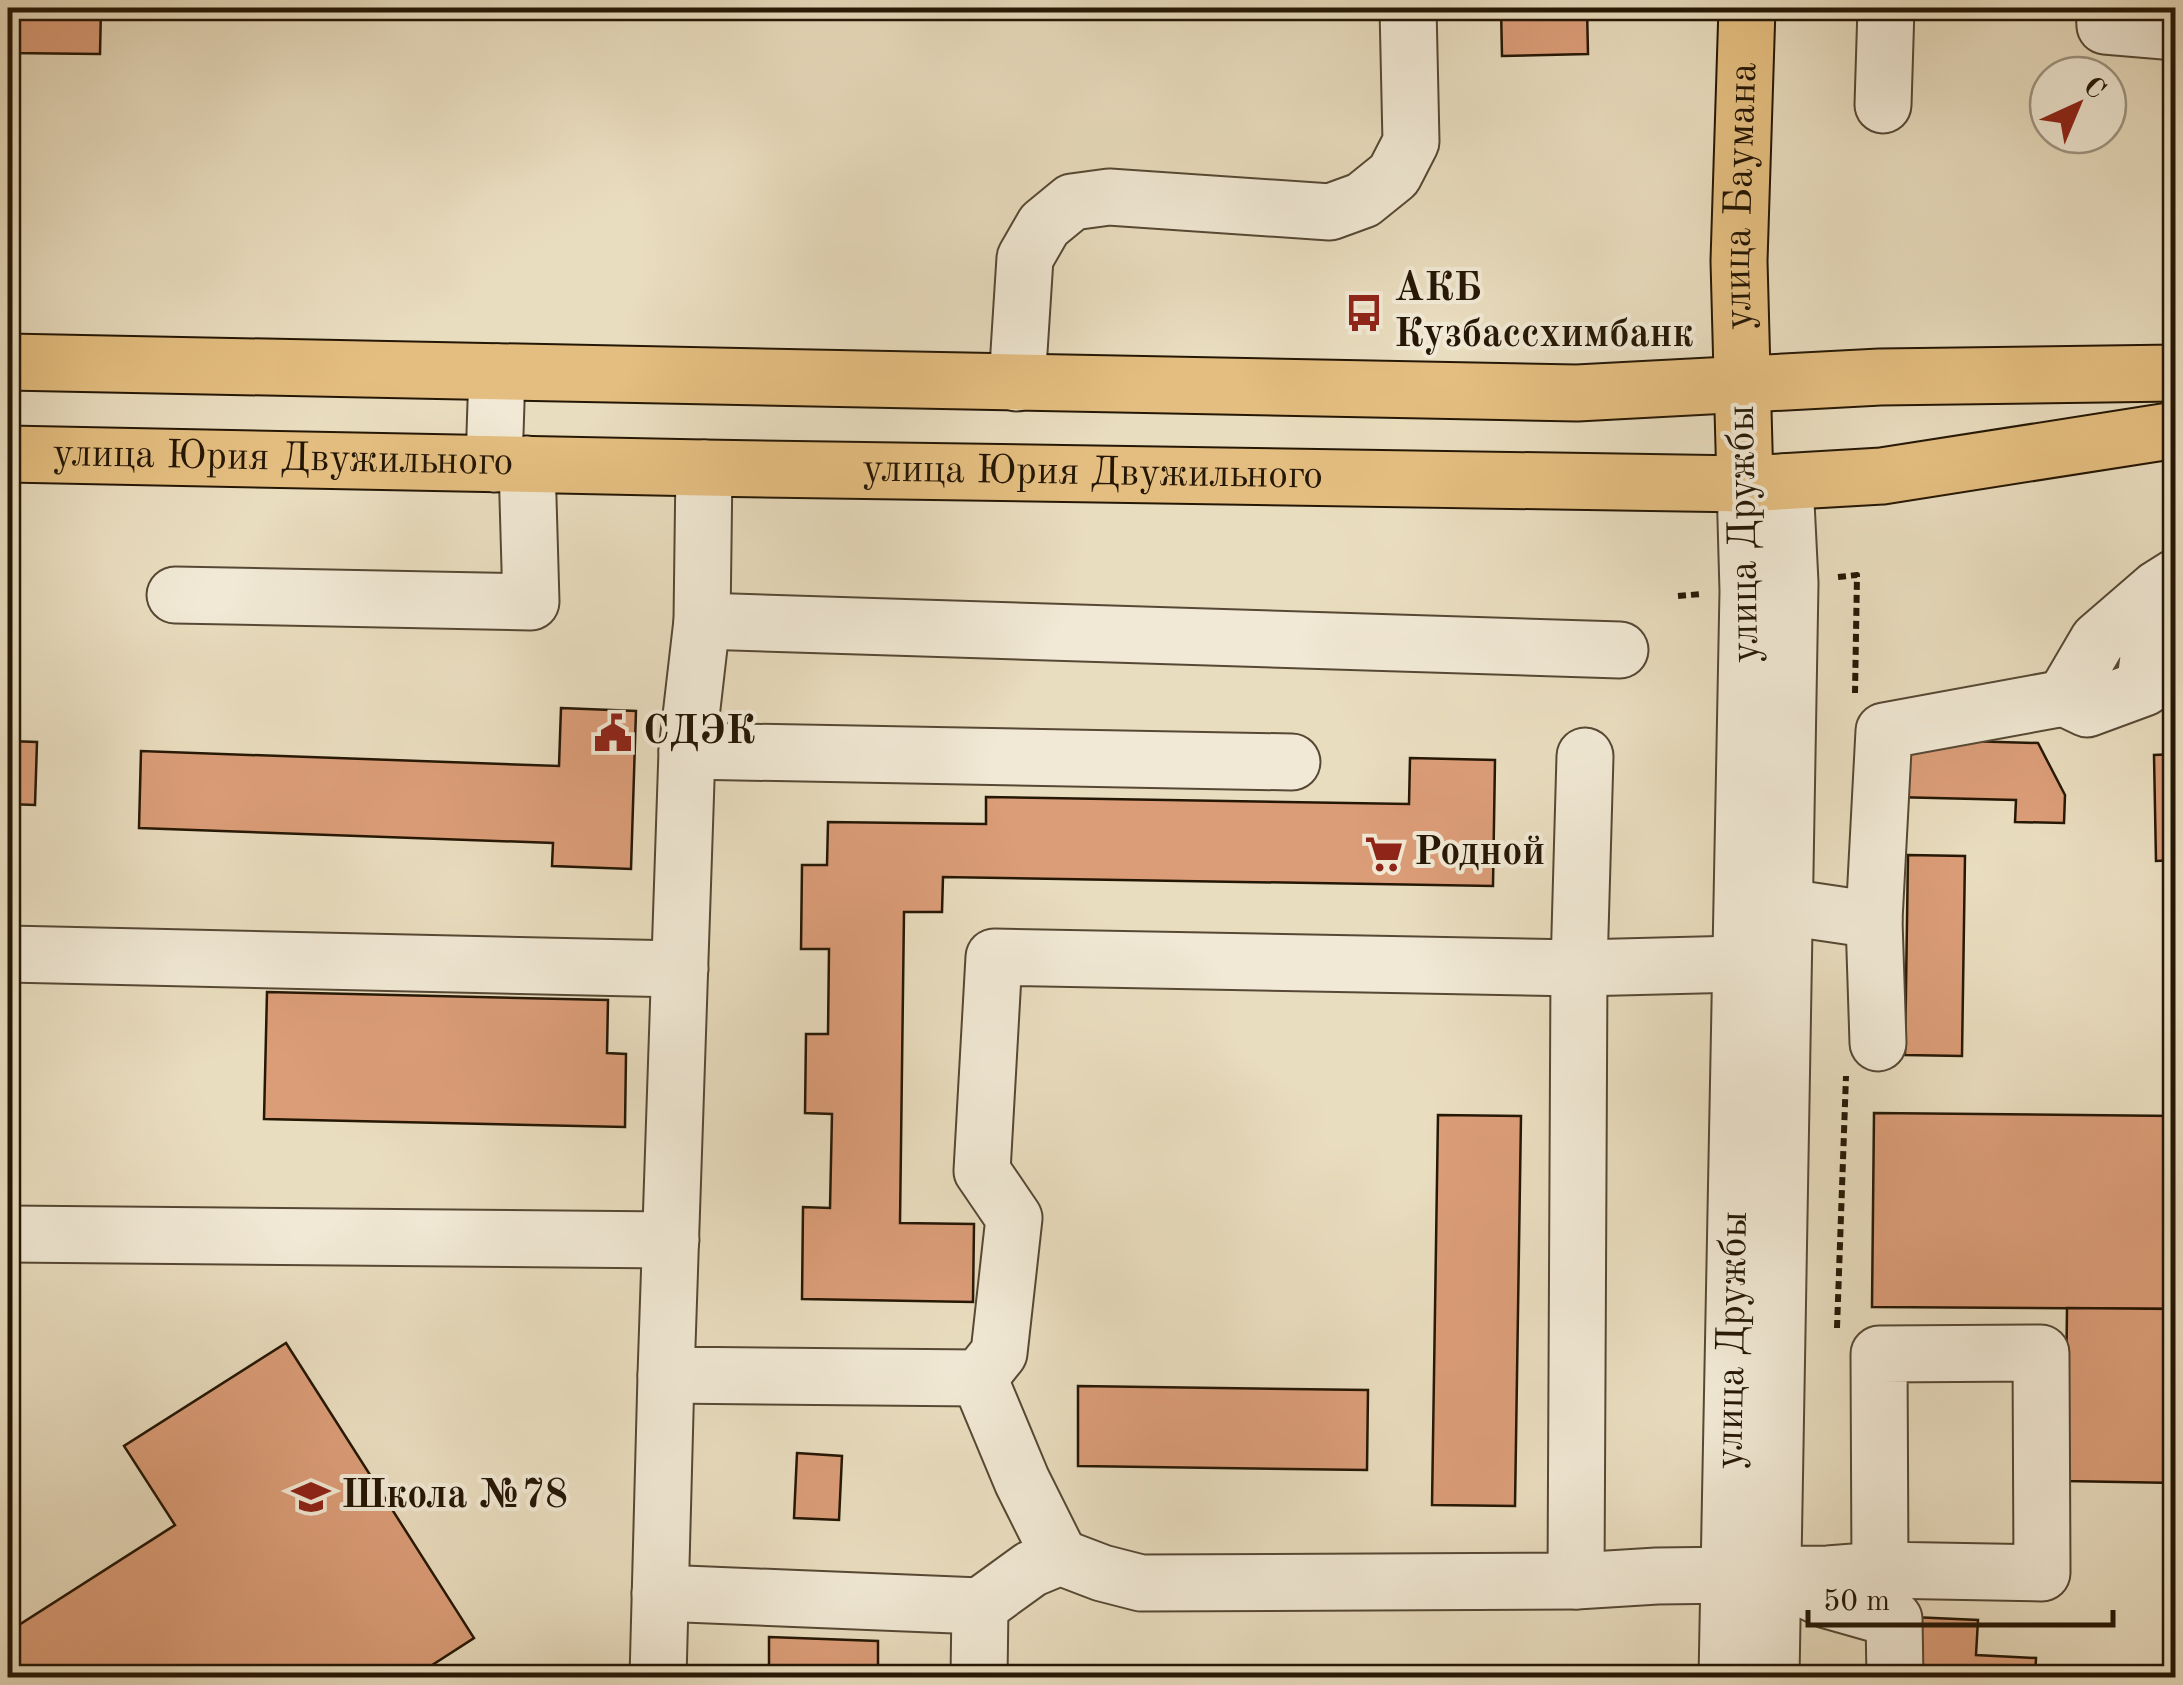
<svg xmlns="http://www.w3.org/2000/svg" width="2183" height="1685" viewBox="0 0 2183 1685" font-family="'Old Standard TT',serif">
<style>
.building{fill:#db9d78;stroke:#251705;stroke-width:2.5}
.lines{fill:none;stroke-linecap:round;stroke-linejoin:round}
.minor-casing{stroke:#564834;stroke-width:59}
.major-casing{stroke:#251705;stroke-width:59}
.path{stroke:#251705;stroke-width:6;stroke-dasharray:8 5;stroke-linecap:butt}
.minor{stroke:#f1e9d5;stroke-width:55}
.major{stroke:#e4be80;stroke-width:55}
.labels{text-anchor:middle;dominant-baseline:central;stroke-width:8;stroke-linejoin:round;paint-order:stroke}
.street-label{font-size:40px;fill:#251705;stroke:#f1e9d5}
.poi-label{font-size:40px;font-weight:bold;fill:#251705;stroke:#f1e9d5;text-anchor:start}
</style>
<rect width="100%" height="100%" fill="#e9ddbf"/>
<filter id="stains"><feTurbulence type="fractalNoise" baseFrequency=".002" numOctaves="4"/><feColorMatrix values="0 0 0 0 .2 0 0 0 0 .09 0 0 0 0 .02 0 0 0 .5 -.17"/></filter>
<radialGradient id="worn" r=".72"><stop offset=".6" stop-color="#630" stop-opacity="0"/><stop offset="1" stop-color="#630" stop-opacity=".3"/></radialGradient>
<g class="building">
<path d="M8,8H101L100,54L8,53Z"/>
<path d="M1501,8H1587L1588,54L1502,56Z"/>
<path d="M561,708L636,711L631,869L552,866L553,843L139,828L141,751L559,766Z"/>
<path d="M1896,739L2038,743L2065,795L2064,823L2015,822L2016,800L1894,797Z"/>
<path d="M8,741L37,742L35,805L8,804Z"/>
<path d="M2176,754V860L2156,861L2154,755Z"/>
<path d="M1410,758L1495,760L1493,886L943,877L942,912H904L900,1223L974,1224L973,1302L802,1299L803,1207L830,1208L832,1114L805,1113L806,1034H828L829,949H801L802,865H827L828,822L986,824V797L1409,804Z"/>
<path d="M1908,855L1965,856L1962,1056L1905,1055Z"/>
<path d="M267,992L608,1000L607,1053L626,1054L625,1127L264,1119Z"/>
<path d="M1874,1113L2176,1116V1309L1872,1307Z"/>
<path d="M1438,1115L1521,1116L1515,1506L1432,1505Z"/>
<path d="M2067,1308L2176,1309V1483L2065,1481Z"/>
<path d="M286,1343L474,1638L412,1678H8V1632L175,1525L124,1446Z"/>
<path d="M1078,1386L1368,1390L1367,1470L1078,1466Z"/>
<path d="M797,1453L842,1456L839,1520L794,1518Z"/>
<path d="M1912,1617L1978,1620L1976,1655L2036,1658L2035,1678H1910Z"/>
<path d="M769,1637L878,1641V1678H769Z"/>
</g>
<g class="lines">
<g class="minor-casing">
<g id="minor">
<path d="M2104,8L2105,26L2176,32"/>
<path d="M1883,105L1886,8"/>
<path d="M1017,383L1025,258L1044,225L1072,202L1109,197L1330,212L1363,200L1394,175L1411,142L1408,8"/>
<path d="M494,464L497,372"/>
<path d="M704,468L702,621L687,751L666,1375L979,1378L999,1353L1014,1218L982,1171L994,957L1579,968L1740,964"/>
<path d="M2157,589L2144,688L2087,709L2064,698L2098,640L2157,589L2176,577"/>
<path d="M175,595L531,602L527,464"/>
<path d="M702,621L1620,650"/>
<path d="M687,751L1292,762"/>
<path d="M1786,907L1874,920L1878,1043"/>
<path d="M1874,920L1884,731L2064,698"/>
<path d="M8,954L680,969"/>
<path d="M8,1234L671,1240"/>
<path d="M979,1378L1022,1481L1060,1557"/>
<path d="M1576,1581L1579,968L1585,756"/>
<path d="M1793,1584L1827,1600L1894,1619L1895,1678"/>
<path d="M660,1593L980,1606L1031,1569L1060,1557L1102,1573L1141,1583L1576,1581L1657,1576L1828,1574L1880,1570L2042,1573L2041,1353L1879,1354L1880,1570"/>
<path d="M658,1678L666,1375"/>
<path d="M979,1678L980,1606"/>
<path id="s1" d="M1727,1678L1748,591L1745,484"/>
<path d="M1771,1678L1790,583L1785,482"/>
</g>
</g>
<g class="major-casing">
<g id="major">
<path d="M8,362L1577,393L1880,377L2176,373"/>
<path id="s2" d="M8,454L704,468L1745,484L1882,476L2176,430"/>
<path id="s3" d="M1745,484L1739,261L1747,8"/>
</g>
</g>
<g class="path">
<path d="M1838,577L1857,575L1855,693"/>
<path d="M1678,596L1701,594"/>
<path d="M1837,1328L1846,1076"/>
</g>
<use href="#minor" class="minor"/>
<use href="#major" class="major"/>
</g>
<defs>
<g id="bus-bare" transform="scale(3)"><path d="M-5-6H5V4H4V6H2V4H-2V6H-4V4H-5ZM-3.5-4V0h7V-4ZM-3.5 1.2v1.5H-2V1.2ZM2 1.2v1.5H3.5V1.2Z" fill="#8f2418" stroke="#f1e9d5" stroke-width="2.5" paint-order="stroke"/></g>
<g id="civic-bare" transform="scale(3)"><path d="M-.6-6.5H3V-4.5H.6V-3L4-1V1h2V6H-6V1h2V-1L-.6-3ZM-1.2 2.5V6h2.4V2.5Z" fill="#8f2418" stroke="#f1e9d5" stroke-width="2.5" paint-order="stroke"/></g>
<g id="supermarket-bare" transform="scale(3)"><path d="M-6-5.5h2.5l.6 2H6L4.5 2H-2.5L-4.4-4H-6ZM-1.5 3.2a1.3 1.3 0 1 0 .1 0ZM3 3.2a1.3 1.3 0 1 0 .1 0Z" fill="#8f2418" stroke="#f1e9d5" stroke-width="2.5" paint-order="stroke"/></g>
<g id="school-bare" transform="scale(3)"><path d="M0-5L7-2L0 1L-7-2ZM-4 1L0 2.5L4 1V4Q0 6-4 4Z" fill="#8f2418" stroke="#f1e9d5" stroke-width="2.5" paint-order="stroke"/></g>
</defs>
<g fill-rule="evenodd">
<use href="#bus-bare" x="1364" y="313"/>
<use href="#civic-bare" x="613" y="733"/>
<use href="#supermarket-bare" x="1384" y="854"/>
<use href="#school-bare" x="311" y="1497"/>
</g>
<g class="labels">
<g class="street-label">
<text stroke="none"><textPath href="#s3" startOffset="288">улица Баумана</textPath></text>
<text stroke="none"><textPath href="#s2" startOffset="275">улица Юрия Двужильного</textPath></text>
<text stroke="none"><textPath href="#s2" startOffset="1085">улица Юрия Двужильного</textPath></text>
<text transform="translate(1745 534) rotate(-91)">улица Дружбы</text>
<text stroke="none"><textPath href="#s1" startOffset="338">улица Дружбы</textPath></text>
</g>
<g class="poi-label">
<text x="1394" y="290">АКБ<tspan x="1394" dy="46">Кузбассхимбанк</tspan></text>
<text x="643" y="733">СДЭК</text>
<text x="1414" y="854">Родной</text>
<text x="341" y="1497">Школа №78</text>
</g>
</g>
<rect width="2183" height="1685" fill="none" stroke="#e9ddbf" stroke-width="40"/>
<rect x="10" y="10" width="2163" height="1665" fill="none" stroke="#251705" stroke-width="5"/>
<rect x="20" y="20" width="2143" height="1645" fill="none" stroke="#251705" stroke-width="2.5"/>
<g transform="translate(2078 105) rotate(44)"><circle r="48" fill="#f1e9d5" stroke="#9f9582" stroke-width="2.5"/>
<path d="M0-8L18 38L0 25L-18 38Z" fill="#8f2418"/>
<text y="-15" font-size="28" font-weight="bold" text-anchor="middle" fill="#251705">С</text>
</g>
<path d="M1808 1610v15h305v-15" fill="none" stroke="#251705" stroke-width="5"/>
<text x="1823" y="1610" font-size="30" fill="#251705" stroke="#f1e9d5" stroke-width="8" paint-order="stroke">50 m</text>
<rect width="100%" height="100%" filter="url(#stains)"/>
<rect width="100%" height="100%" fill="url(#worn)"/>
</svg>
